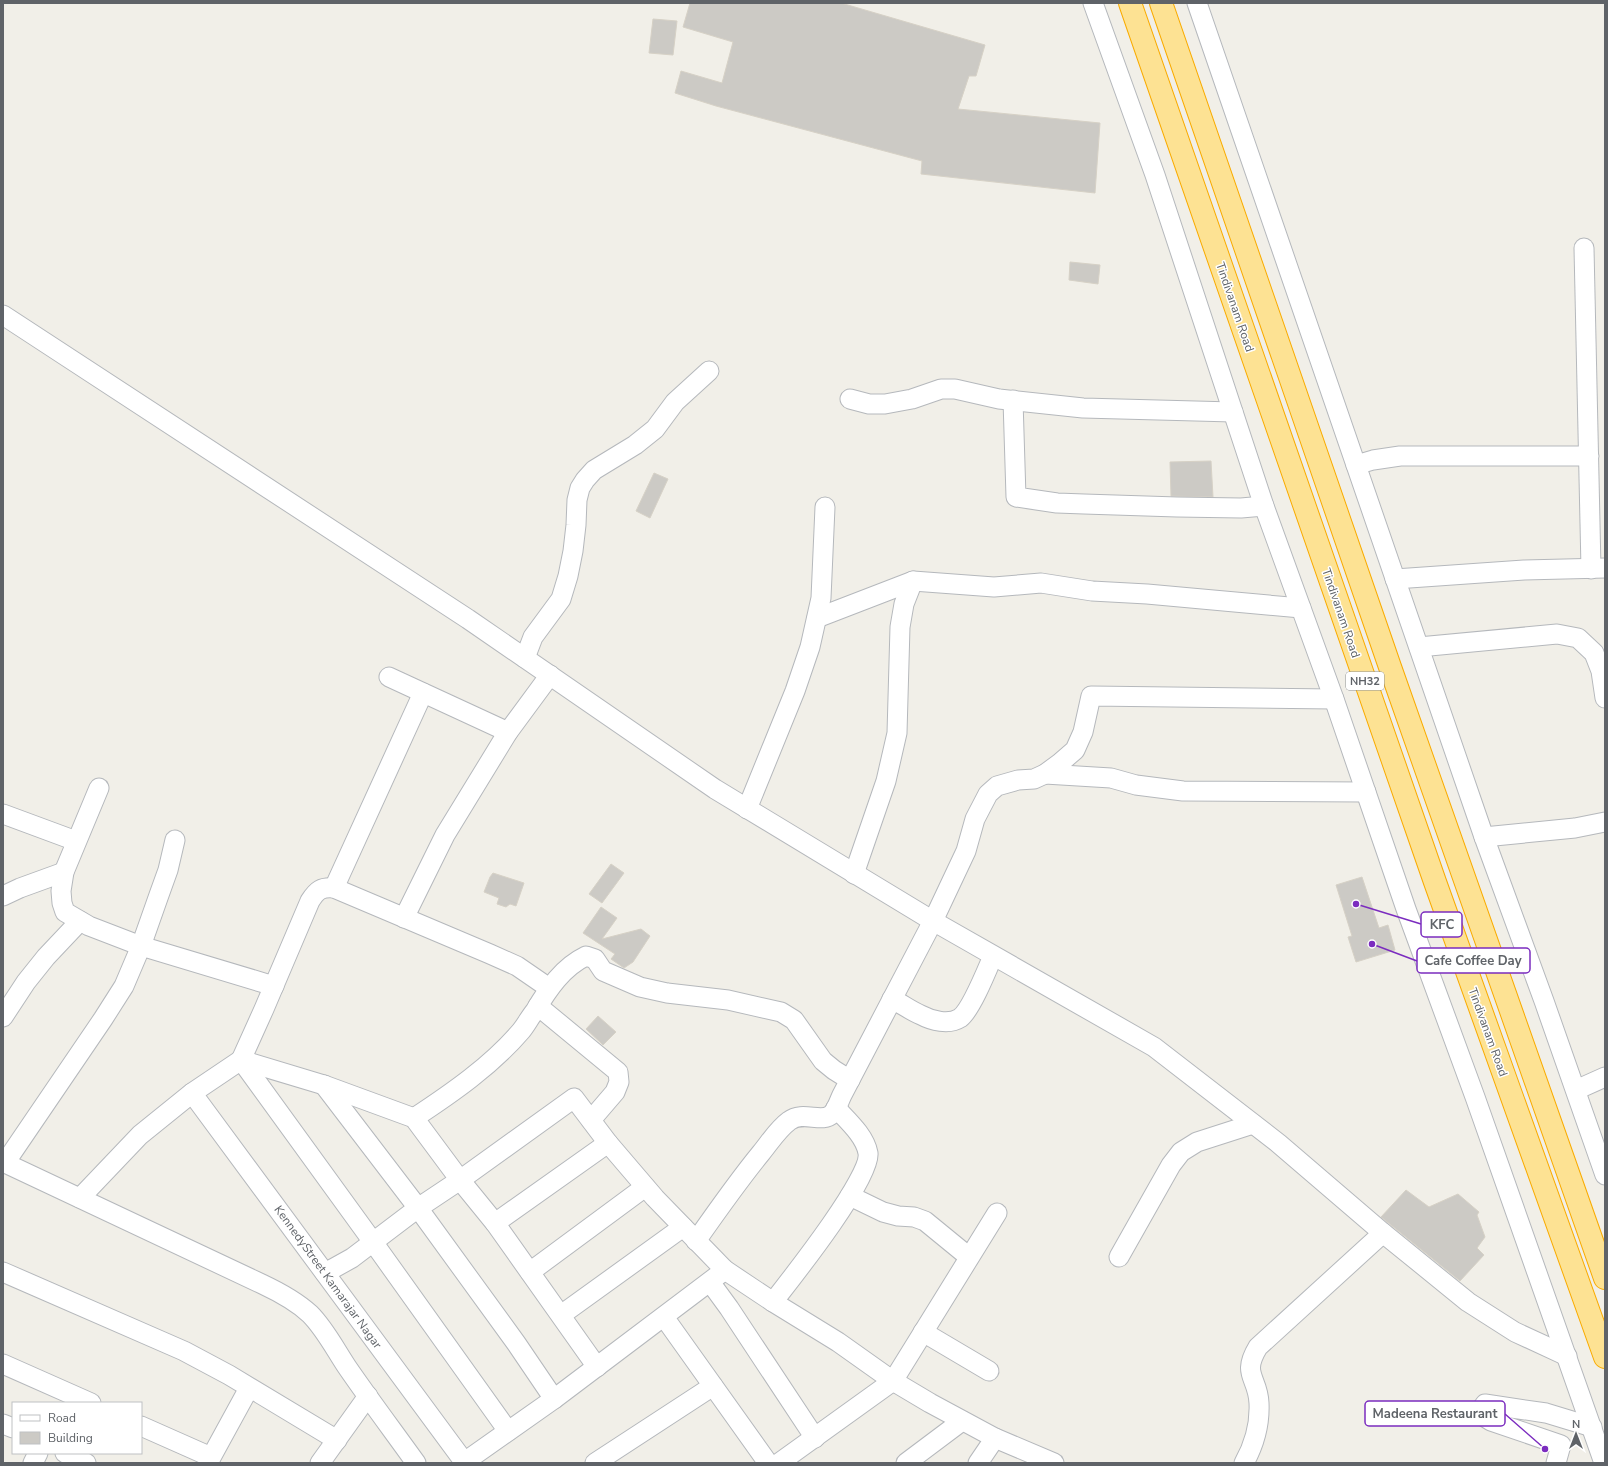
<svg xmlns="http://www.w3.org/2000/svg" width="1608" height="1466" viewBox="0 0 1608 1466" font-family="'Nunito Sans',sans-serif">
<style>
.building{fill:#cccac5;stroke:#d6d1c6}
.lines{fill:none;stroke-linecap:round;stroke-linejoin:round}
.minor-casing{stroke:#b5b8bc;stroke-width:21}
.highway-casing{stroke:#f9ab00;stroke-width:24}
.minor{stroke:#fff;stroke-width:19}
.highway{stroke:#fde293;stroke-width:22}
.labels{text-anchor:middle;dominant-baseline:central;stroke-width:3;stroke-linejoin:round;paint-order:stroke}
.shield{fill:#fff;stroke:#8f9295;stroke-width:1}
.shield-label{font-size:11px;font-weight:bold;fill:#5f6368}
.street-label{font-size:12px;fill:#5f6368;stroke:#fff}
.leader{fill:none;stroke:#7b2cbf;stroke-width:1.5}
.callout-dot{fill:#7b2cbf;stroke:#fff;stroke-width:1.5}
.callout{fill:#fff;stroke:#7b2cbf;stroke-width:1.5}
.callout-label{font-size:13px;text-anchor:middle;font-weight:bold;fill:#5f6368}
</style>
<rect width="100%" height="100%" fill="#f1efe8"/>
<g class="building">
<path d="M690,3H841L985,45L976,76H969L958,109L1100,123L1095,193L921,174L922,161L716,106L675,93L681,71L722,83L733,42L683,27Z"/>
<path d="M653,19L677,21L673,55L649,53Z"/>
<path d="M1070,262L1100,265L1098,284L1069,280Z"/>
<path d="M1211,461L1213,497L1171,496L1170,462Z"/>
<path d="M654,473L668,479L650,518L636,511Z"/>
<path d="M611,864L624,873L602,903L589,894Z"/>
<path d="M493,873L524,883L516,906L510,904L506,907L497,904L499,898L484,892L490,877Z"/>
<path d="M1362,877L1379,928L1388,925L1395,950L1356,962L1348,937L1352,936L1336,885Z"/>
<path d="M601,907L617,918L602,939L641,929L650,936L633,962L624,968L611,959L615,954L583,933Z"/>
<path d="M598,1016L616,1032L603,1045L586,1029Z"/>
<path d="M1406,1190L1429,1207L1458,1194L1479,1212L1477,1215L1485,1237L1477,1248L1484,1255L1460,1281L1381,1217Z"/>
</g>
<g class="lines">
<g class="minor-casing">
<g id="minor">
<path d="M1093,3L1155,175L1264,506L1334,699L1406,909L1475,1097L1604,1463"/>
<path d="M1197,3L1484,837L1544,1001L1605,1175"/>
<path d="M1584,248L1591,569"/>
<path d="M3,315L468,619L715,789L933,921L1154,1047L1278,1143L1383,1233L1468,1302L1515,1332L1567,1356"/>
<path d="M850,399L869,404H885L912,399L941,389H955L999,399L1083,408L1233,412"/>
<path d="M1013,400L1016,497L1057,503L1084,504L1177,507L1241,508L1264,506"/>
<path d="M1356,465L1373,460L1400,456H1589"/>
<path d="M1395,579L1524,570L1605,568"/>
<path d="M913,581L994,587L1041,583L1092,591L1147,594L1301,608"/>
<path d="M817,618L913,581L904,604L900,627L897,733L886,781L854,874"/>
<path d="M1419,647L1557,634L1578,638L1594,653L1601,671L1605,698"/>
<path d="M525,658L533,637L561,599L568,576L573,551L576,525L577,500L580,488L585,480L594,470L635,445L655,429L675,402L709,371"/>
<path d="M389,677L508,732"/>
<path d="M1045,774L1111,778L1136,785L1183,791L1366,792"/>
<path d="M99,788L64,872L61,891L62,903L65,912L89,926L141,946L274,986"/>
<path d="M747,809L795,691L810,647L821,598L825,507"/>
<path d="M3,814L76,841"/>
<path d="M1484,837L1575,828L1605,822"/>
<path d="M334,888L423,693"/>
<path d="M3,896L20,888L64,872"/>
<path d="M404,918L445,835L508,732L550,675"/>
<path d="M892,999C902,1004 911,1011 921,1015C932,1021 949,1025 960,1018C971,1010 987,970 993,956"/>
<path d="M538,1006L618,1072L619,1082L615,1092L591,1120"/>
<path d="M3,1017L26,982L46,957L80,921"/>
<path d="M324,1085L418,1208L516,1343L554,1399"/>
<path d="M1576,1090L1605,1077"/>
<path d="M192,1093L465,1463"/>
<path d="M414,1118C452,1093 491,1066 521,1031C526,1025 530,1017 535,1011C548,989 563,967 586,956L595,959L603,971L640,987L667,993L728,1000L781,1012L794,1020L823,1061L834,1070L850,1080"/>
<path d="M3,1162L262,1284C279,1292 296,1301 310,1314C325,1329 335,1349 347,1367C369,1399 393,1431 416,1463"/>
<path d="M5,1163L103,1019L124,986L141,946L159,895L168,870L175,840"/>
<path d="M850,1196L883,1212L898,1216L914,1217L925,1221L969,1257"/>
<path d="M80,1198L140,1135L192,1093L241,1060L324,1085L414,1118L460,1180L495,1223L597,1367"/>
<path d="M495,1223L608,1143"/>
<path d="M696,1241C717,1211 738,1181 761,1153C770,1142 778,1129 789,1121C803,1110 822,1124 832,1114C837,1109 839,1101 842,1095L933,921L966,851L975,819L988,794L997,786L1018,780L1034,779L1045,774L1060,763L1075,750L1083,732L1091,696L1334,699"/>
<path d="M1119,1257L1171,1165L1181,1152L1197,1142L1253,1124"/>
<path d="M3,1272L184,1351L229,1375L337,1440"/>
<path d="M530,1272L645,1187"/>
<path d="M325,1273L352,1258L418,1208L460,1180L574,1098L608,1143L655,1198L725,1270L773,1302L838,1342L893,1381L930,1403L995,1438L1054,1463"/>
<path d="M710,1282L729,1308L815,1438"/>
<path d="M773,1302C791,1279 872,1177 868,1153C865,1136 848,1121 836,1108"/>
<path d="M561,1315L683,1227"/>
<path d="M664,1317L768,1463"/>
<path d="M923,1332L989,1371"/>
<path d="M3,1364L91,1403"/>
<path d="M3,1424L13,1428"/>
<path d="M141,1426L211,1457"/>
<path d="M508,1431L373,1242L241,1060L264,1009L310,901C317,890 321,887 334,888L490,954L517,966L549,988"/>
<path d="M65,1453L86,1463"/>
<path d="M33,1463L38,1453"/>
<path d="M208,1463L249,1388"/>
<path d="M320,1463L368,1396"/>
<path d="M463,1463L554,1399L725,1270"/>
<path d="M595,1463L713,1386"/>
<path d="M779,1463L893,1381L997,1213"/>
<path d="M906,1463L962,1421"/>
<path d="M978,1463L995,1438"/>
<path d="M1244,1463C1254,1445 1260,1424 1259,1403C1258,1377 1241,1375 1258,1347L1383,1233"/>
<path d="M1556,1463L1561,1445L1491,1421L1483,1416L1480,1411L1485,1404L1546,1413L1592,1427"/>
</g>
</g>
<g class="highway-casing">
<g id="highway">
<path d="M1130,3L1435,882L1605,1357"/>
<path d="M1161,3L1390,667L1605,1278"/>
</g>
</g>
<use href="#minor" class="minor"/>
<use href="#highway" class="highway"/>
</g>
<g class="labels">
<rect class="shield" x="1346" y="672" width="38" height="18" rx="3"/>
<g class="shield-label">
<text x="1365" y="681">NH32</text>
</g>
<g class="street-label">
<text transform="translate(1235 307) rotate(71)">Tindivanam Road</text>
<text transform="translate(1341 613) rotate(71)">Tindivanam Road</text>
<text transform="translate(1488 1032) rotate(70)">Tindivanam Road</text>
<text transform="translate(328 1277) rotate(54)">KennedyStreet Kamarajar Nagar</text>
</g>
</g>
<path class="leader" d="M1356 904L1421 924M1372 944L1417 961M1545 1449L1505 1414"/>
<g class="callout-dot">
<circle cx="1356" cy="904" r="4"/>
<circle cx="1372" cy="944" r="4"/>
<circle cx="1545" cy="1449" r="4"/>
</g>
<g class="callout">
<rect x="1421" y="912" width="41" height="25" rx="4"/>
<rect x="1417" y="948" width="113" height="25" rx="4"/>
<rect x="1365" y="1401" width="140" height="25" rx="4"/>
</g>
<g class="callout-label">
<text x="1442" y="929">KFC</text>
<text x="1473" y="965">Cafe Coffee Day</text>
<text x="1435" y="1418">Madeena Restaurant</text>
</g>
<rect width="1608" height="1466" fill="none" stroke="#5f6368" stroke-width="8"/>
<rect x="12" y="1402" width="130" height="52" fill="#ffffff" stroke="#bfc1c3"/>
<rect x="20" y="1415" width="20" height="6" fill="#ffffff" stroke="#bfc1c3"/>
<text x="48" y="1422" font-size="12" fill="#5f6368">Road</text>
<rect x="20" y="1432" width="20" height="12" fill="#cccac5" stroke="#bfc1c3"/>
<text x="48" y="1442" font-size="12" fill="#5f6368">Building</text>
<g transform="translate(1576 1434)" stroke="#ffffff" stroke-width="3" paint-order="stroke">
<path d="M0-3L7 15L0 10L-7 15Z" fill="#5f6368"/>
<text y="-6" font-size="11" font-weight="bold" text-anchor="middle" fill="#5f6368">N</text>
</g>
</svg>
